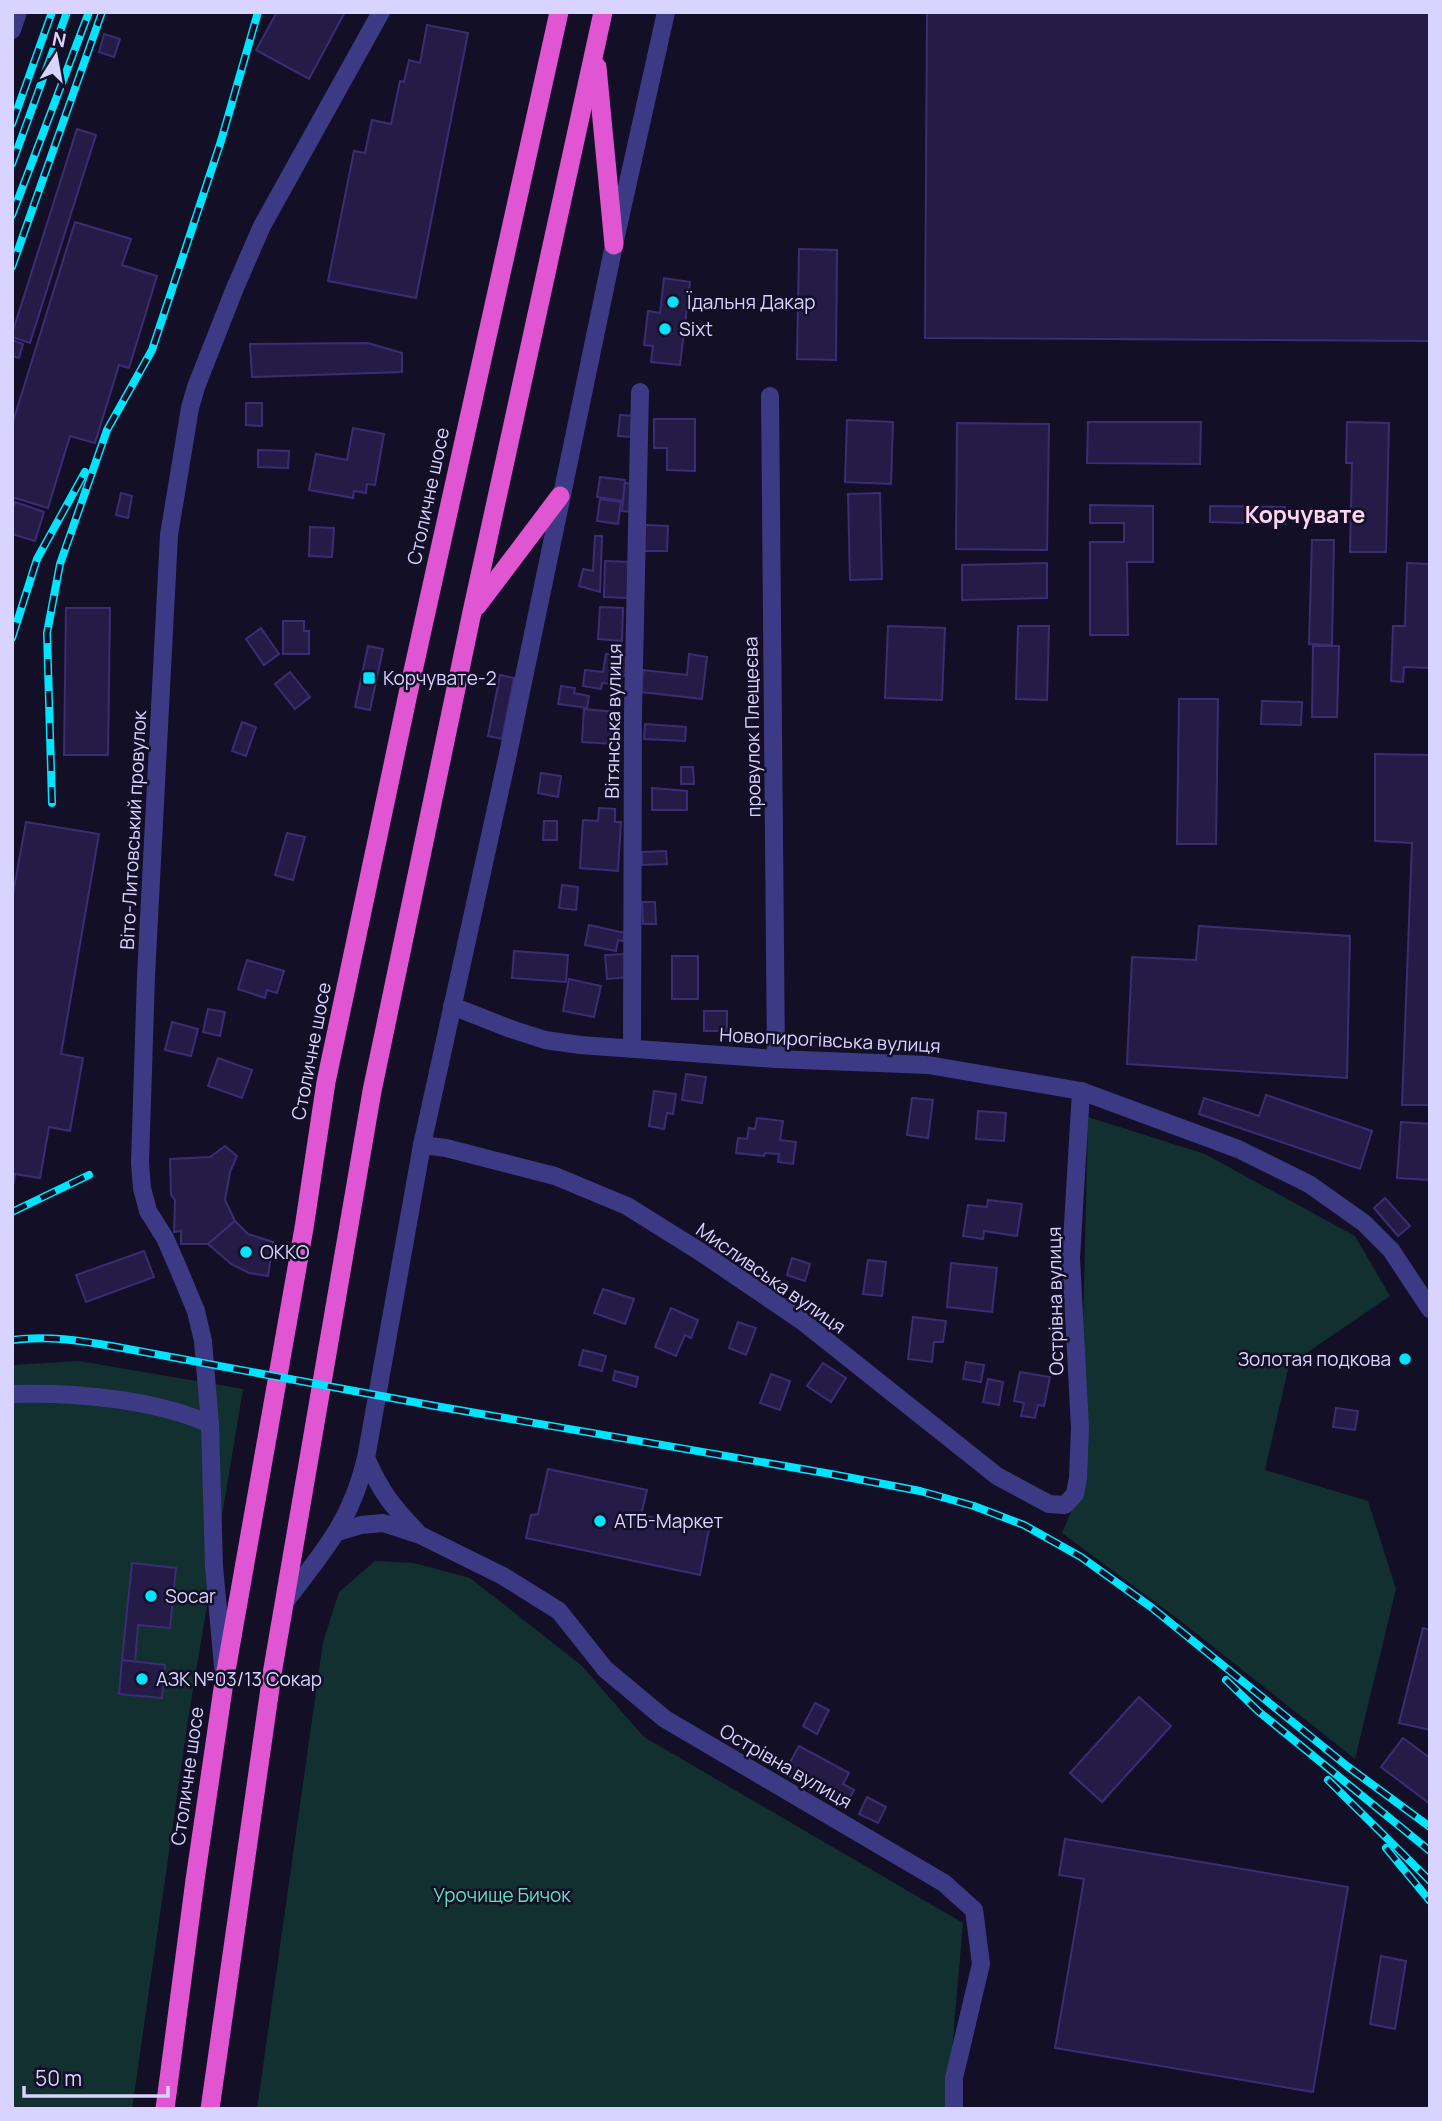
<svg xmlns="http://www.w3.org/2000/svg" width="1442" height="2121" viewBox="0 0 1442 2121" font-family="Manrope,sans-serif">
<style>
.green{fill:#12302f}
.building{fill:#241b47;stroke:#3b2d73;stroke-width:2}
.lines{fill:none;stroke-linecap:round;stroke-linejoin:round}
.minor{stroke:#3d3a85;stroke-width:18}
.tertiary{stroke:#3d3a85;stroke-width:18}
.trunk{stroke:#e055d1;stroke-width:19}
.rail-casing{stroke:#00e5ff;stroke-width:8}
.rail{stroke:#130f26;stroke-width:5;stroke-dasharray:16;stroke-linecap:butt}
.poi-dot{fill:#00e5ff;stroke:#130f26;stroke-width:2.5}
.labels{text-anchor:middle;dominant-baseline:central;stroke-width:5;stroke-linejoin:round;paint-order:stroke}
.poi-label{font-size:19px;fill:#d9d4ff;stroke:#130f26;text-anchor:start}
.street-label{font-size:19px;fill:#d9d4ff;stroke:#130f26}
.park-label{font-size:19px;fill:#5fe0c0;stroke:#130f26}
.quarter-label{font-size:23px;font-weight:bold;fill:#ffd6f0;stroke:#130f26}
</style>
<rect width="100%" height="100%" fill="#130f26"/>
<g class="green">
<path d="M1088,1117L1205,1154L1355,1236L1390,1296L1289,1365L1265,1470L1368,1501L1396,1589L1355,1759L1182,1622L1062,1533L1079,1493Z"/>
<path d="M79,1361L243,1389L188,1720L132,2109H12V1365Z"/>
<path d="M375,1561L414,1563L470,1578L581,1665L644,1737L963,1923L947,2109H257L323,1642L339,1592Z"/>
</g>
<g class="building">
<path d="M277,12H345L309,79L256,50Z"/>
<path d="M927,12H1430V341L925,338Z"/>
<path d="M427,25L468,33L416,298L328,281L354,151L365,153L372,120L391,124L400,81L404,82L409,60L420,63Z"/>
<path d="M104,34L120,39L114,57L99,52Z"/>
<path d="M77,129L96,135L30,343L12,337V334Z"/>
<path d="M75,222L131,239L122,265L157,276L129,368L119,365L95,443L70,436L48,508L12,497V425Z"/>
<path d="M799,249L837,250L836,360L797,359Z"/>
<path d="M664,278L690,282L680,365L651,362L653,346L644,345L648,311L660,313Z"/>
<path d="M12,340L23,344L19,358L12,356Z"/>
<path d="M368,343L402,353V372L252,377L250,344Z"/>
<path d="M246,403H262V426L246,425Z"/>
<path d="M620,415L635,416L633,437L618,436Z"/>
<path d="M654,419H695V471L667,470V448H654Z"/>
<path d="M847,420L893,422L891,484L845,482Z"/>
<path d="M1088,422H1201L1200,464L1087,463Z"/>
<path d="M1347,422L1389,423L1386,552H1350L1352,463H1346Z"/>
<path d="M957,423L1049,424L1047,550L956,549Z"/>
<path d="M353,428L384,434L375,485L367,484L366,493L354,491L353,498L309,490L316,454L347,460Z"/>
<path d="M258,450L289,451L288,468L258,467Z"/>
<path d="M600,477L625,480L623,501L597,497Z"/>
<path d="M625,483L635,484L631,512L622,511Z"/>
<path d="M121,493L132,496L128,518L116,515Z"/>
<path d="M880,493L882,579L850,580L848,494Z"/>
<path d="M600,499L621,502L618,524L597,521Z"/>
<path d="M15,502L44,512L35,541L12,534V509Z"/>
<path d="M1090,505L1153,506V562H1127L1128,635H1090V542H1124V523H1090Z"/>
<path d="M1210,506L1285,507V524L1210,522Z"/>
<path d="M645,525L668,526L667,551H644Z"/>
<path d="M310,527L334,528L332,557L309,556Z"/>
<path d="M595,536H602L600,592L579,586L583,569L593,571Z"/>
<path d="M1312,540H1334L1332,645L1309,644Z"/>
<path d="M605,561L631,562L629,598L604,597Z"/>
<path d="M1047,563V598L962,600V565Z"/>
<path d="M1407,563L1430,564V668L1404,667L1403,682L1391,681L1393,626H1405Z"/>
<path d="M600,607L623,608L622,641L598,639Z"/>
<path d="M66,608H110L108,755H64Z"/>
<path d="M283,621H304V631H309V654H283Z"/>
<path d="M888,626L945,628L942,700L885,698Z"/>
<path d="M1018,626H1049L1047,700L1016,699Z"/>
<path d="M261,628L279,654L264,665L246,639Z"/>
<path d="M368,646L383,649L370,710L355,707Z"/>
<path d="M1313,646H1339L1337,717H1312Z"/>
<path d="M606,654L627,657L625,676L616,675L614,684L602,683L601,689L583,686L585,670L603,672Z"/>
<path d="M689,654L707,657L702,699L641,692L643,670L687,675Z"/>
<path d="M290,672L310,697L295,709L275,684Z"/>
<path d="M500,675L514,678L502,739L488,736Z"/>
<path d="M561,686L575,688L574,693L589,696L587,708L558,704Z"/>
<path d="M1179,699H1218L1216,844H1177Z"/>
<path d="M1262,701L1302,702L1301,725L1261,724Z"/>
<path d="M584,709L615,712L613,744L582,742Z"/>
<path d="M242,722L256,727L246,756L232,751Z"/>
<path d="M645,724L686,727L685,741L644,739Z"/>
<path d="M1375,754L1430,755V1105H1402L1412,843L1375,841Z"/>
<path d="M681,767H693L694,784H681Z"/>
<path d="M541,773L561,776L558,797L538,793Z"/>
<path d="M652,788L687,791V810H652Z"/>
<path d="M599,808L615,809V822H621L618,871L580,868L583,820L598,821Z"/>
<path d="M544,821H557V840H543Z"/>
<path d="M26,822L99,834L61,1054L83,1058L70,1131L49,1127L40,1178L15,1174L13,1186L12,899Z"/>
<path d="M287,833L305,837L293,880L275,875Z"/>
<path d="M666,851L667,864L642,865V852Z"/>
<path d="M562,885L578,887L576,910L559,908Z"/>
<path d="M642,902H655L656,924H643Z"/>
<path d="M589,925L625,933L623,941L618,940L616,951L585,945Z"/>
<path d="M1199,926L1350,936L1347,1078L1127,1064L1132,957L1196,960Z"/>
<path d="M514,951L568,955L566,982L512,978Z"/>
<path d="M627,954L629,977L607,979L605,955Z"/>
<rect x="672" y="956" width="26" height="43"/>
<path d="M247,960L284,971L277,993L267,990L265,998L238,989Z"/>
<path d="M569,979L601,986L594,1017L563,1011Z"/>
<path d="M208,1009L225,1012L220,1036L203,1032Z"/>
<rect x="704" y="1011" width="23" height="20"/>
<path d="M172,1022L198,1029L191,1056L165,1050Z"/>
<path d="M218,1058L252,1070L242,1098L208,1086Z"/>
<path d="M686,1074L706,1077L702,1103L682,1100Z"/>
<path d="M654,1091L676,1094L673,1114L667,1113L664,1129L649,1126Z"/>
<path d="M1266,1095L1372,1131L1360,1169L1199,1114L1204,1098L1259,1116Z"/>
<path d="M912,1098L933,1100L928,1138L907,1135Z"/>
<path d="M978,1111L1006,1113L1004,1141L976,1139Z"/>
<path d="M757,1118L783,1121L780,1140L796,1142L793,1164L778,1162L779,1154L765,1153L764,1156L736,1153L738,1138L747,1139L749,1128L755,1129Z"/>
<path d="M1401,1122L1430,1124V1180L1397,1178Z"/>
<path d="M225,1146L237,1156L230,1172L225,1200L235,1221L208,1244H181V1231L174,1232L175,1200L171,1195L170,1159L210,1157Z"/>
<path d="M1385,1198L1410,1226L1398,1236L1374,1208Z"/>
<path d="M988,1200L1022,1204L1017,1236L984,1231L983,1239L963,1236L968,1205L987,1207Z"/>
<path d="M235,1221L248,1234L273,1242L268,1276L249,1273L231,1264L208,1244Z"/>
<path d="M144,1251L154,1277L86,1302L76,1275Z"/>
<path d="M792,1258L810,1264L805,1281L787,1275Z"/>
<path d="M868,1260L886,1262L882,1296L863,1294Z"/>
<path d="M951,1263L997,1268L992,1312L947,1307Z"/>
<path d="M603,1289L634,1299L625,1324L594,1313Z"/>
<path d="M671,1308L698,1320L691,1338L685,1335L676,1356L655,1347Z"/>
<path d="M913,1317L946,1321L943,1342H934L932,1362L908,1359Z"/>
<path d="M738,1322L756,1328L746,1355L729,1348Z"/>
<path d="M583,1350L606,1356L602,1371L579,1365Z"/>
<path d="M966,1362L984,1365L981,1382L963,1379Z"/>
<path d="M823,1363L846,1378L831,1402L807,1386Z"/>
<path d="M615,1371L638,1377L636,1387L613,1380Z"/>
<path d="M1020,1372L1050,1377L1044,1406L1038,1405L1035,1418L1021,1416L1024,1403L1014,1401Z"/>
<path d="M771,1374L790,1381L780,1410L760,1403Z"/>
<path d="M988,1379L1003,1382L999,1405L983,1402Z"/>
<path d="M1336,1408L1358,1411L1355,1430L1333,1427Z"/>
<path d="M548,1469L647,1490L641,1515L709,1529L700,1575L526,1538L531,1515L538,1514Z"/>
<path d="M132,1563L176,1568L170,1628L138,1625L135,1662L122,1660Z"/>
<path d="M1423,1628L1430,1630V1730L1399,1723Z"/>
<path d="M122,1660L165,1665L162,1698L119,1694Z"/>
<path d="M1139,1697L1171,1726L1102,1802L1070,1773Z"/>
<path d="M815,1703L829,1710L817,1734L803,1726Z"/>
<path d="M1403,1738L1430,1758V1804L1381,1767Z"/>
<path d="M799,1746L849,1773L843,1784L854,1790L845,1806L784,1773Z"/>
<path d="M867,1797L886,1807L878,1823L859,1814Z"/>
<path d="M1065,1839L1348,1887L1313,2092L1055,2048L1084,1879L1059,1875Z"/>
<path d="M1381,1956L1406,1961L1395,2029L1370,2024Z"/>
</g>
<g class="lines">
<g class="minor">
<path d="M770,396L776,1059"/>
<path d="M452,1006L511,1029L545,1040L580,1045L776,1059L928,1065L1081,1091L1238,1149L1309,1184L1364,1223L1391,1250L1430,1309"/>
<path d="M632,1049L633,712L640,392"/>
<path d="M422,1145L446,1148L555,1176L627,1206L699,1251L802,1321L997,1476L1049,1504L1065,1505L1075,1494L1078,1478L1080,1428L1071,1258L1081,1091"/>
<path d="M12,1394C75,1392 153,1399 210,1424"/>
<path d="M366,1458C381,1492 392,1506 417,1532"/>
<path d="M338,1532L361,1525L383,1523L420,1535L503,1576L559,1611L605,1669L665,1719L944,1883L974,1910L981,1964L954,2078V2109"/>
<path d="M284,1603C323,1552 351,1522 366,1458L422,1145L508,754L614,245L666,12"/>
<path d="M223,1667L214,1566L210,1424L203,1341L196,1311L179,1270L165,1238L148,1211L142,1188L140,1163L146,976L169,535L190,408L196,387L235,288L262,226L381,12"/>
</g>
<path class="tertiary" d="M12,30L18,12"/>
<g class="trunk">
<path d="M597,67L614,245"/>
<path d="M477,606L560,496"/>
<path d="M165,2109L195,1880L224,1682L304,1228L326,1082L409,689L559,12"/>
<path d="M210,2109L272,1674L372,1091L472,612L603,12"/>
</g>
<g class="rail-casing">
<g id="rail">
<path d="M12,124L52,12"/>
<path d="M12,164L67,12"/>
<path d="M12,215L89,12"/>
<path d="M12,267L102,12"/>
<path d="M12,638L37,559L85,472"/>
<path d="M52,803L47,633L60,564L107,430L152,350L221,141L258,12"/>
<path d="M12,1212L89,1175"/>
<path d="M12,1340C48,1335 82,1341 117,1347L435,1406L831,1474L920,1491L974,1506L1024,1525L1081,1557L1151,1607L1347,1766L1430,1827"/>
<path d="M1226,1680L1258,1711L1430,1851"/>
<path d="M1328,1780L1430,1881"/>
<path d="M1386,1848L1430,1901"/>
</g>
</g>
<use href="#rail" class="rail"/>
</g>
<g class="poi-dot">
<circle cx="673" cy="302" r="7"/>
<circle cx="665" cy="329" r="7"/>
<rect x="362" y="671" width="14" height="14" rx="3.5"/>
<circle cx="246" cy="1252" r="7"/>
<circle cx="1405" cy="1359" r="7"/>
<circle cx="600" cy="1521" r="7"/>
<circle cx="151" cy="1596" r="7"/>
<circle cx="142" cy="1679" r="7"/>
</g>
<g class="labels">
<g class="poi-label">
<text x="687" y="302">Їдальня Дакар</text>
<text x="679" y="329">Sixt</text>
<text x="383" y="678">Корчувате-2</text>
<text x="260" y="1252">ОККО</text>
<text x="1391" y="1359" text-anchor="end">Золотая подкова</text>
<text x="614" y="1521">АТБ-Маркет</text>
<text x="165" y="1596">Socar</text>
<text x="156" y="1679">АЗК №03/13 Сокар</text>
</g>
<g class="street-label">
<text transform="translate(428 496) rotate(-78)">Столичне шосе</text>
<text transform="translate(613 721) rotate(-89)">Вітянська вулиця</text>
<text transform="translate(752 727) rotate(-91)">провулок Плещеєва</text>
<text transform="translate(133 830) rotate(-87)">Віто-Литовський провулок</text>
<text transform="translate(830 1040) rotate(3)">Новопирогівська вулиця</text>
<text transform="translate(311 1051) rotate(-79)">Столичне шосе</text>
<text transform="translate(771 1278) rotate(35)">Мисливська вулиця</text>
<text transform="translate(1055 1301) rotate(-91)">Острівна вулиця</text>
<text transform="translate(786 1766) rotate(30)">Острівна вулиця</text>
<text transform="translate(187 1776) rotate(-82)">Столичне шосе</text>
</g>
<g class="park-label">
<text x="502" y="1895">Урочище Бичок</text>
</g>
<g class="quarter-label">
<text x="1305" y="514">Корчувате</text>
</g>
</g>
<rect width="1442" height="2121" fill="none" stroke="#d9d4ff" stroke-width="28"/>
<g transform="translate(56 56) rotate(11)" stroke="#130f26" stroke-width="5" paint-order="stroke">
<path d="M0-5L12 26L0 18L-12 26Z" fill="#d9d4ff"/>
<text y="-10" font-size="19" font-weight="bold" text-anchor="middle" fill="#d9d4ff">N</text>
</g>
<path d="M24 2086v10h144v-10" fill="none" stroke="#d9d4ff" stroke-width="3.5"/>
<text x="35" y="2086" font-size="21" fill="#d9d4ff" stroke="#130f26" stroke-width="5" paint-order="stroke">50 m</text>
</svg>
